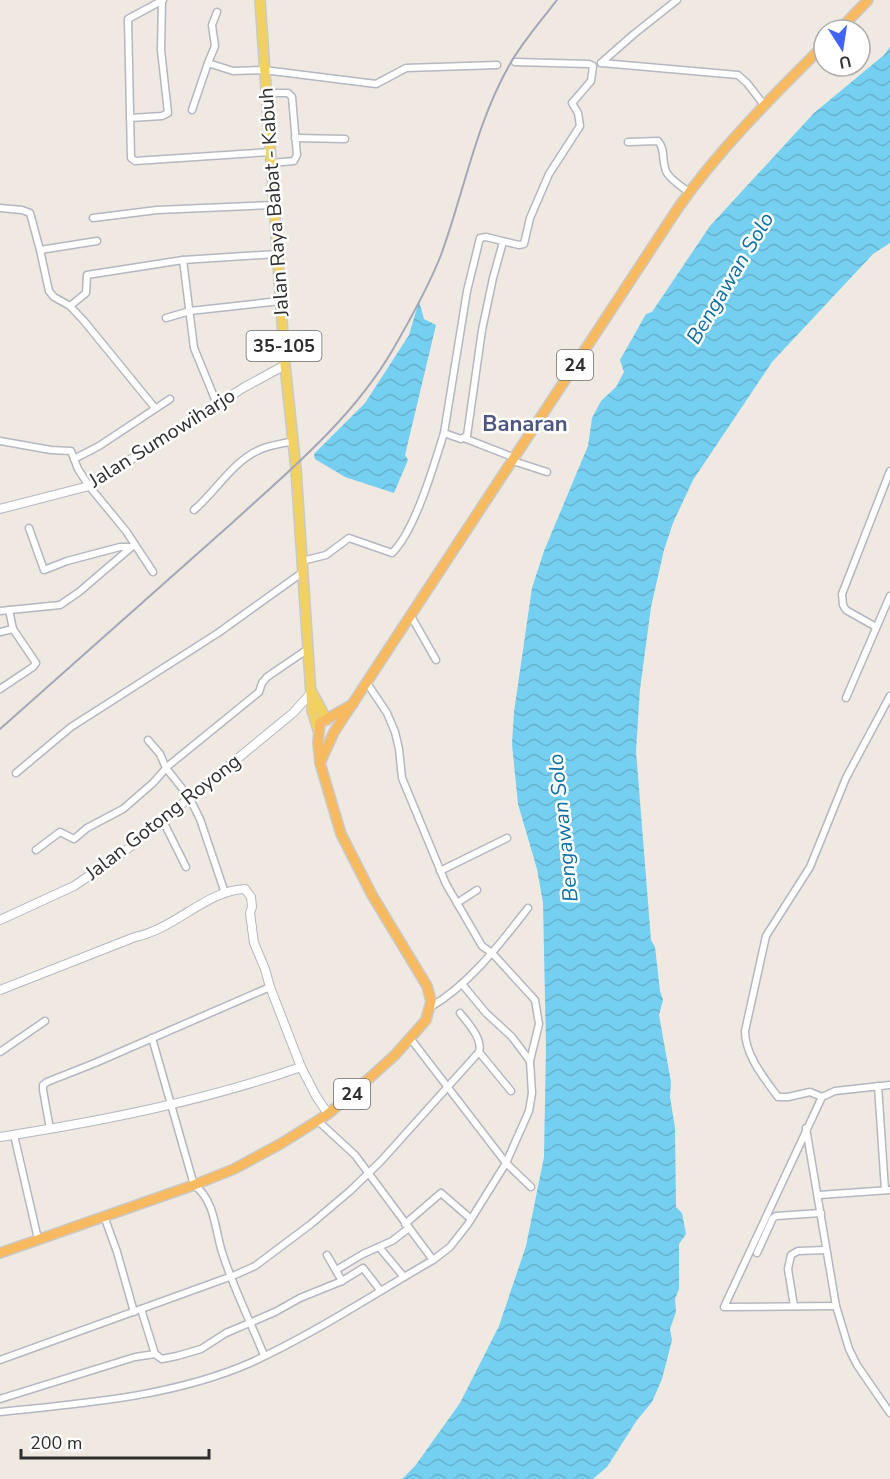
<svg xmlns="http://www.w3.org/2000/svg" width="890" height="1479" viewBox="0 0 890 1479" font-family="'Nunito Sans',sans-serif">
<style>
.water{fill:url(#water-waves)}
.lines{fill:none;stroke-linecap:round;stroke-linejoin:round}
.minor-casing{stroke:#b4b7c1;stroke-width:9}
.tertiary-casing{stroke:#b4b7c1;stroke-width:10}
.primary-casing{stroke:#c9c9c9;stroke-width:12}
.trunk-casing{stroke:#c9c9c9;stroke-width:12}
.minor{stroke:#fff;stroke-width:6}
.tertiary{stroke:#fff;stroke-width:8}
.primary{stroke:#f2d163;stroke-width:9}
.trunk{stroke:#f8ba60;stroke-width:9}
.rail{stroke:#a3a6b8;stroke-width:2}
.labels{text-anchor:middle;dominant-baseline:central;stroke-width:5;stroke-linejoin:round;paint-order:stroke}
.shield{fill:#fff;stroke:#6d6d6d;stroke-width:1.5}
.shield-label{font-size:18px;font-weight:bold;fill:#2e2e2e}
.street-label{font-size:20px;fill:#2e2e2e;stroke:#fff}
.water-label{font-size:21px;font-style:italic;fill:#0d6fa3;stroke:#fff}
.quarter-label{font-size:22px;font-weight:bold;fill:#4d5680;stroke:#fff}
</style>
<defs>
<pattern id="water-waves" width="16" height="10" patternUnits="userSpaceOnUse" patternTransform="scale(1.5)"><rect width="16" height="10" fill="#75cff0"/><path d="M0 5q4-4 8 0t8 0" fill="none" stroke="#66b2ce"/></pattern>
</defs>
<rect width="100%" height="100%" fill="#efe9e1"/>
<g class="water">
<path d="M890,47V243L873,254L772,362L693,480L673,523L664,550L651,607L640,689L636,751L651,940L655,947L660,991L663,1000L659,1015L671,1082L670,1097L675,1128L676,1207L682,1213L686,1234L679,1244V1289L675,1299L676,1312L670,1329L672,1340L662,1379L652,1402L637,1420L607,1467L593,1479H402L415,1466L460,1403L499,1326L526,1246L544,1157L546,1045L543,903L537,869L518,804L512,744L514,712L532,588L544,551L588,446L592,418L601,401L616,387L624,372L620,360L646,314L652,312L710,226L814,113L884,55Z"/>
<path d="M419,301L424,319L436,325L405,455L408,460L394,493L345,477L315,459L314,454L365,403L409,335Z"/>
</g>
<g class="lines">
<g class="minor-casing">
<g id="minor">
<path d="M163,0L128,19L131,158L135,161L270,152"/>
<path d="M208,63L215,46L212,25L217,12"/>
<path d="M601,63L634,34L677,0"/>
<path d="M602,63L738,75L747,83L764,105"/>
<path d="M266,93H288L292,97L297,155L294,161L271,163"/>
<path d="M192,110L208,63L233,71L264,70L376,84L406,68L497,65"/>
<path d="M130,118L162,116L168,113L161,50L162,0"/>
<path d="M295,138L345,139"/>
<path d="M628,142L658,141C666,149 661,163 667,173C672,181 682,187 689,192"/>
<path d="M0,208L22,210L30,213L40,250L49,291L54,297L70,306L84,321L155,408"/>
<path d="M93,218L157,210L274,205"/>
<path d="M40,250L97,241"/>
<path d="M183,260L194,348L217,404"/>
<path d="M70,306L86,293L87,275L183,260L277,254"/>
<path d="M166,318L190,311L280,301"/>
<path d="M444,433L467,291L480,238L486,237L519,245L524,244L530,218L549,174L580,126L578,113L572,103L591,81L593,66L589,64L515,62"/>
<path d="M464,438L515,458"/>
<path d="M0,441L51,450L71,451L78,469L89,486L126,531L153,572"/>
<path d="M74,459L99,446L170,399"/>
<path d="M513,461L547,472"/>
<path d="M194,510C215,492 232,463 257,451C268,445 281,444 294,441"/>
<path d="M29,528L44,570L67,561L120,547H131"/>
<path d="M302,561L326,555L349,538L392,553C415,531 434,465 444,433L461,439L467,436L482,330L493,278L503,242"/>
<path d="M0,611L60,605L79,592L134,545"/>
<path d="M411,616L436,660"/>
<path d="M876,627L846,610L843,605L842,594L890,471"/>
<path d="M0,632L13,629"/>
<path d="M367,683L387,713L395,732L399,749L402,778L446,884L482,946L492,953L535,1000L539,1024L530,1061"/>
<path d="M0,689L33,667L36,663L13,629L9,610"/>
<path d="M846,698L890,596"/>
<path d="M148,740L160,754L166,768L189,797L200,819L225,893"/>
<path d="M16,773L71,727L218,633L303,572"/>
<path d="M162,819L186,867"/>
<path d="M36,850L60,832L74,839L87,828L123,809L153,783L168,766L259,692L262,683L267,677L308,649"/>
<path d="M440,871L507,838"/>
<path d="M457,903L477,890"/>
<path d="M429,1008C470,984 499,945 528,908"/>
<path d="M152,1038L194,1185C215,1200 215,1230 222,1252C233,1287 250,1321 264,1355"/>
<path d="M410,1038L506,1163L531,1187"/>
<path d="M0,1052L45,1021"/>
<path d="M479,1052L511,1091"/>
<path d="M878,1086L885,1190"/>
<path d="M822,1097L810,1092L788,1097H778C764,1078 745,1055 745,1031L766,936L810,867L846,778L890,696"/>
<path d="M317,1120L355,1155L433,1260"/>
<path d="M806,1128L836,1306L849,1349L857,1365L890,1413"/>
<path d="M50,1129L43,1090V1085L47,1082L95,1063L270,987"/>
<path d="M14,1135L38,1239"/>
<path d="M819,1195L890,1190"/>
<path d="M104,1216L117,1252L134,1312"/>
<path d="M405,1224L441,1193L471,1219"/>
<path d="M379,1247L404,1277"/>
<path d="M757,1253L773,1218L776,1216L821,1213"/>
<path d="M327,1255L342,1281"/>
<path d="M336,1270L363,1254L392,1241L409,1228"/>
<path d="M794,1306L788,1269L791,1255L798,1251L826,1250"/>
<path d="M836,1306L724,1307L822,1097L835,1091L890,1085"/>
<path d="M141,1309L155,1354"/>
<path d="M0,1360L235,1275L255,1266L311,1224L350,1191L381,1161L479,1052C483,1039 468,1023 460,1013"/>
<path d="M0,1399L135,1357L155,1354L162,1359L177,1356L201,1349L226,1333L275,1312L300,1298L342,1281L363,1268L380,1290"/>
<path d="M0,1412C84,1403 172,1397 250,1363C312,1335 374,1294 433,1260L450,1247L468,1224L506,1163L529,1111L532,1093L530,1061L512,1037L486,1013L462,984"/>
</g>
</g>
<g class="tertiary-casing">
<g id="tertiary">
<path d="M0,509L89,486L243,388L285,365"/>
<path d="M0,920L74,886L120,855L293,713L312,692"/>
<path d="M0,990L135,937C175,929 207,890 245,889L251,897L252,907L250,913L254,943L265,969L270,987L301,1067L316,1096L328,1114"/>
<path d="M0,1137C102,1121 204,1101 301,1067"/>
</g>
</g>
<g class="primary-casing">
<g id="primary">
<path d="M260,0L285,365L296,469L312,710L318,730"/>
<path d="M312,692L327,720"/>
</g>
</g>
<g class="trunk-casing">
<g id="trunk">
<path d="M839,30L868,0"/>
<path d="M320,763L334,732L678,208C720,148 772,97 824,45"/>
<path d="M0,1253L194,1185L234,1169L282,1143L328,1114L353,1093L395,1055L426,1020L431,1001L427,986L372,895L341,834L320,763L318,742L320,723L353,704"/>
</g>
</g>
<use href="#minor" class="minor"/>
<use href="#tertiary" class="tertiary"/>
<use href="#primary" class="primary"/>
<use href="#trunk" class="trunk"/>
<path class="rail" d="M0,729C77,660 155,592 232,523C290,470 352,419 392,351C410,320 428,288 441,255C464,192 476,123 510,64C523,41 541,21 557,0"/>
</g>
<g class="labels">
<g class="shield">
<rect x="246.5" y="331" width="75" height="30" rx="4.5"/>
<rect x="557" y="350" width="36" height="30" rx="4.5"/>
<rect x="334" y="1079" width="36" height="30" rx="4.5"/>
</g>
<g class="shield-label">
<text x="284" y="346">35-105</text>
<text x="575" y="365">24</text>
<text x="352" y="1094">24</text>
</g>
<g class="street-label">
<text transform="translate(274 202) rotate(-94)">Jalan Raya Babat - Kabuh</text>
<text transform="translate(162 438) rotate(-32)">Jalan Sumowiharjo</text>
<text transform="translate(163 817) rotate(-38)">Jalan Gotong Royong</text>
</g>
<g class="water-label">
<text transform="translate(730 278) rotate(-59)">Bengawan Solo</text>
<text transform="translate(563 828) rotate(-96)">Bengawan Solo</text>
</g>
<g class="quarter-label">
<text x="525" y="424">Banaran</text>
</g>
</g>
<g transform="translate(842 48) rotate(168)"><circle r="28" fill="#ffffff" stroke="#ababab" stroke-width="1.5"/>
<path d="M0-4.5L10 22L0 15L-10 22Z" fill="#4264fb"/>
<text y="-9" font-size="16" font-weight="bold" text-anchor="middle" fill="#2e2e2e">U</text>
</g>
<path d="M21 1449v9h188v-9" fill="none" stroke="#2e2e2e" stroke-width="3"/>
<text x="30" y="1449" font-size="18" fill="#2e2e2e" stroke="#ffffff" stroke-width="4.5" paint-order="stroke">200 m</text>
</svg>
